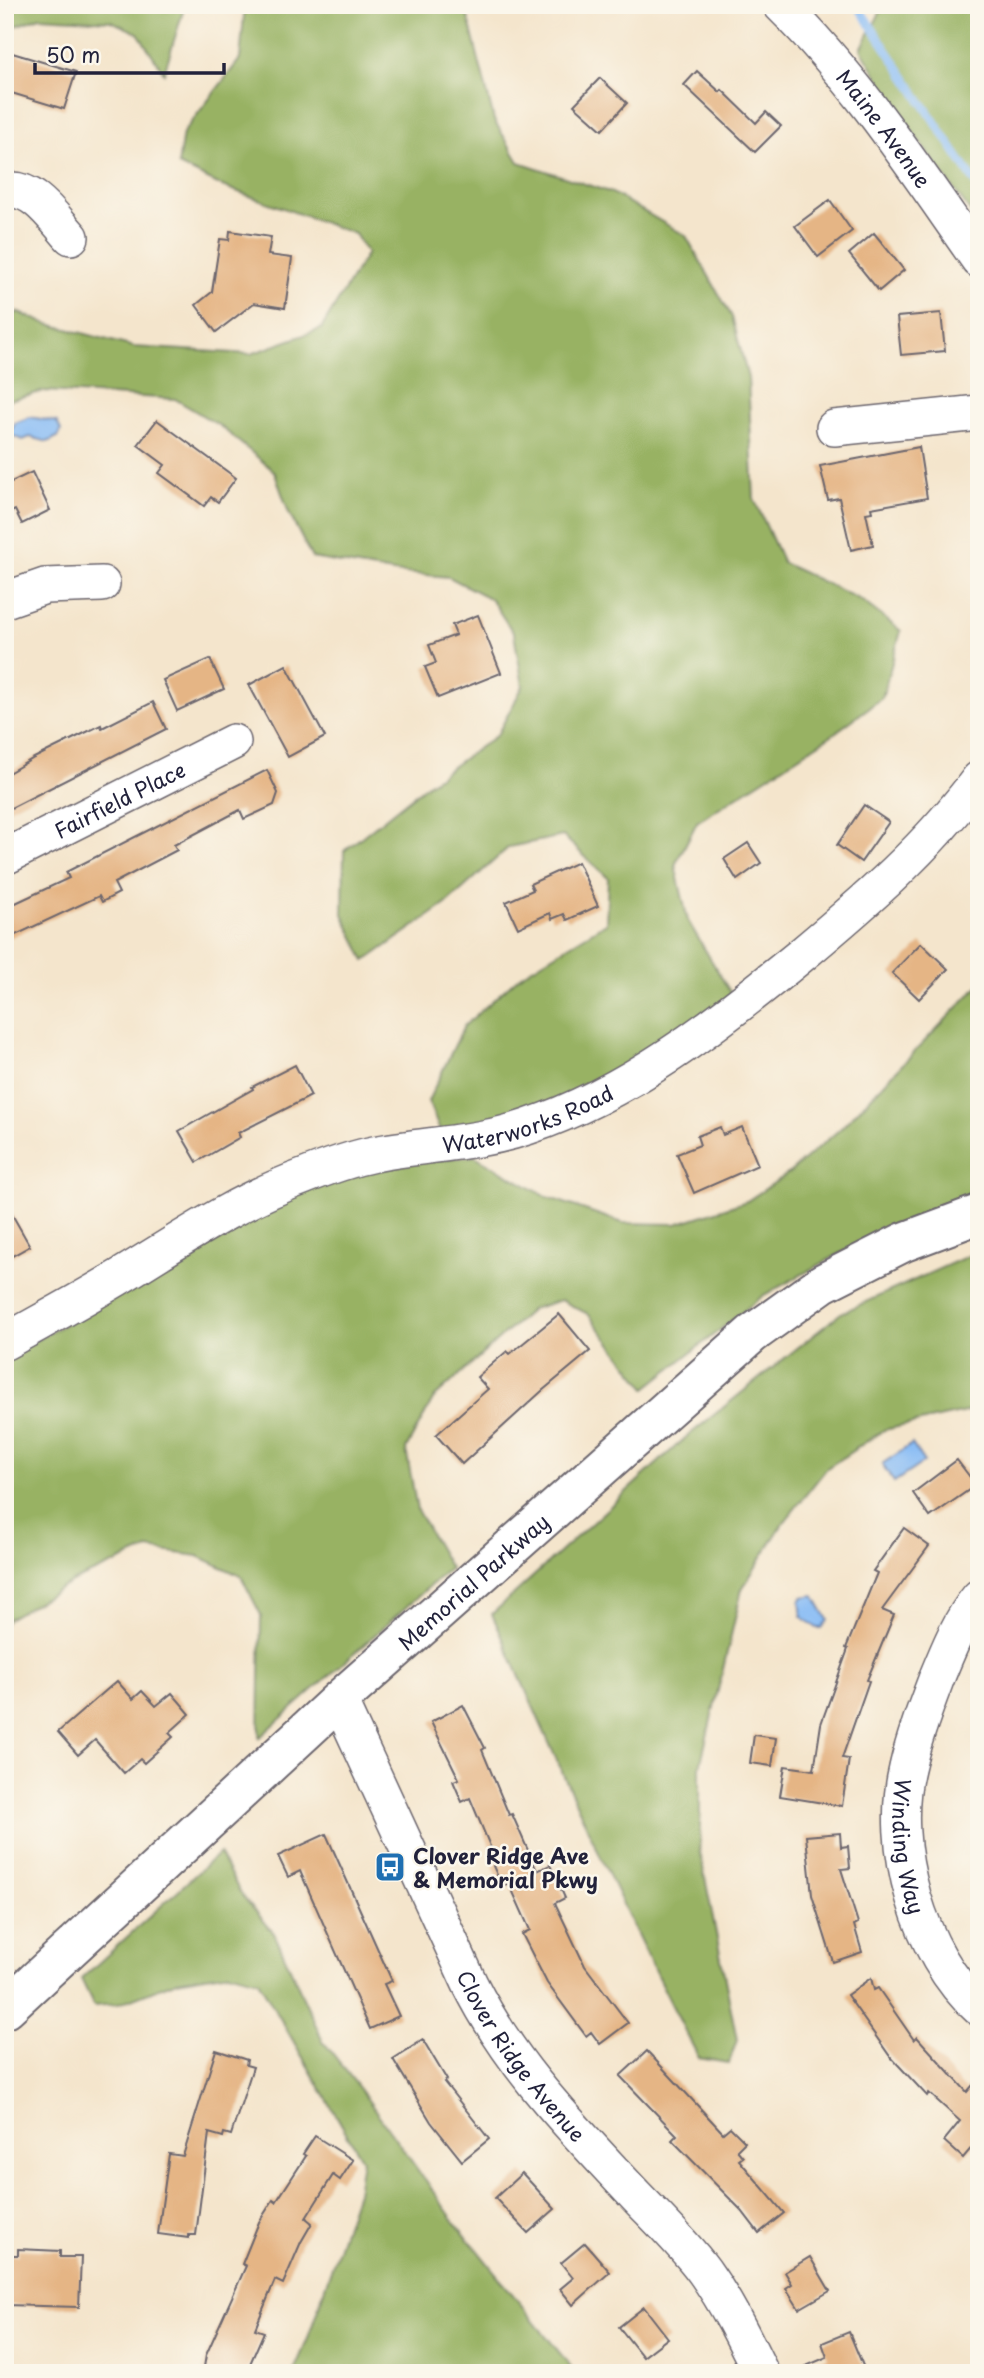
<svg xmlns="http://www.w3.org/2000/svg" width="984" height="2378" viewBox="0 0 984 2378" font-family="'Playpen Sans',sans-serif">
<style>
.forest{fill:#98b264;stroke:#5d6a50;stroke-width:2}
.water{fill:#87bbf5;stroke:#546e98;stroke-width:2}
.lines{fill:none;stroke-linecap:round;stroke-linejoin:round}
.stream{stroke:#87bbf5;stroke-width:8}
.building{fill:#e5b585}
.minor-casing{stroke:#6c666e;stroke-width:38}
.major-casing{stroke:#6c666e;stroke-width:42}
.minor{stroke:#fff;stroke-width:35}
.major{stroke:#fff;stroke-width:38}
.labels{text-anchor:middle;dominant-baseline:central;stroke-width:5;stroke-linejoin:round;paint-order:stroke}
.street-label{font-size:21px;fill:#22223b;stroke:#fbf7ec}
.poi-label{font-size:21px;font-weight:bold;fill:#22223b;stroke:#fbf7ec;text-anchor:start}
</style>
<rect width="100%" height="100%" fill="#fbf7ec"/>
<filter id="ink" filterUnits="userSpaceOnUse"><feTurbulence type="fractalNoise" baseFrequency=".0143" numOctaves="2"/><feDisplacementMap in="SourceGraphic" scale="14" xChannelSelector="R" yChannelSelector="G"/><feConvolveMatrix kernelMatrix="1 2 1 2 8 2 1 2 1" color-interpolation-filters="sRGB"/></filter>
<filter id="wash" filterUnits="userSpaceOnUse"><feTurbulence type="fractalNoise" baseFrequency=".00686" numOctaves="4" result="noise"/><feDisplacementMap in="SourceGraphic" scale="28" xChannelSelector="R" yChannelSelector="G"/><feGaussianBlur stdDeviation="1.57" result="paint"/><feColorMatrix in="noise" values="0 0 0 0 0 0 0 0 0 0 0 0 0 0 0 0 0 1.4 0 .05"/><feComposite in="paint" operator="in"/></filter>
<g filter="url(#wash)">
<rect width="100%" height="100%" fill="#f4e5cc"/>
<g class="forest">
<path d="M5,5H185L164,73L138,33L111,21L40,17L5,30Z"/>
<path d="M245,5H465L494,120L519,162L612,193L686,236L732,317L748,378L754,499L783,563L861,600L901,631L882,698L832,735L697,822L675,865L688,921L733,997L608,1077L503,1121L442,1136L428,1101L464,1026L521,975L606,923L608,878L563,836L509,847L446,904L365,961L343,914L344,851L429,783L497,735L523,686L514,634L491,599L449,577L393,572L312,558L289,513L274,471L220,426L175,399L45,391L5,401V323L17,312L45,323L134,347L251,354L321,329L367,253L355,234L222,186L178,165L183,133L240,59Z"/>
<path d="M884,5H979V224L904,120L861,49Z"/>
<path d="M979,985V1196L947,1203L858,1244L764,1295L646,1388L588,1314L561,1300L532,1309L434,1398L406,1449L417,1510L450,1568L259,1738L261,1615L241,1576L198,1556L148,1549L74,1581L8,1619L5,1624V1358L305,1187L397,1163L475,1156L547,1197L623,1223L676,1224L747,1201L789,1173L839,1130Z"/>
<path d="M979,1251V1409L884,1430L827,1468L782,1525L742,1589L700,1766V1852L737,2040L729,2063L699,2058C623,1913 558,1763 492,1614L684,1439L841,1313Z"/>
<path d="M219,1853L241,1894L274,1933L323,2041L363,2093L457,2225L576,2373H293L307,2341L357,2192L362,2160L258,1980L229,1972L177,1981L118,2004L94,2006L81,1979Z"/>
</g>
<g class="water">
<path d="M30,417L57,422L61,430L59,436L48,442L30,437L23,440L14,436L10,437L8,431L12,430L15,423Z"/>
<path d="M912,1444L924,1462L894,1482L882,1464Z"/>
<path d="M814,1595L828,1620L822,1628H817L802,1617L800,1601L803,1597Z"/>
</g>
<g class="lines">
<path class="stream" d="M857,5L979,188"/>
</g>
<g id="blocks">
<g class="building">
<path d="M9,52L76,72L64,109L5,91V65Z"/>
<path d="M697,71L720,92L722,90L756,123L766,112L781,126L755,152L684,85Z"/>
<path d="M600,78L627,103L602,130L574,105Z"/>
<path d="M830,200L852,231L818,257L795,226Z"/>
<path d="M230,231L271,237L268,255L292,258L285,308L254,303L216,332L196,305L212,292L220,239L229,240Z"/>
<path d="M874,233L904,270L879,291L849,254Z"/>
<path d="M941,313L945,351L901,355L897,317Z"/>
<path d="M157,420L236,478L218,502L211,497L204,506L159,473L165,465L138,445Z"/>
<path d="M919,447L927,498L871,508L872,512L866,513L873,545L851,550L839,498L828,500L820,466Z"/>
<path d="M32,472L50,510L22,524L15,510L5,515V485Z"/>
<path d="M478,615L501,673L438,698L425,667L436,663L429,645L456,635L452,625Z"/>
<path d="M210,659L224,689L177,711L163,680Z"/>
<path d="M286,665L325,737L288,757L249,685Z"/>
<path d="M153,702L166,729L5,811V775L34,758L101,725L102,728Z"/>
<path d="M267,770L278,793L274,805L244,819L240,810L174,845L177,850L114,883L119,893L102,902L99,896L5,940V908L69,878L66,872Z"/>
<path d="M864,805L889,822L861,862L837,845Z"/>
<path d="M748,843L761,863L737,880L724,859Z"/>
<path d="M578,862L598,906L567,920L564,914L552,919L550,913L518,928L506,902L533,890L530,884Z"/>
<path d="M921,943L948,969L919,999L892,973Z"/>
<path d="M295,1065L311,1096L238,1133L240,1137L197,1162L179,1131L253,1089L252,1087Z"/>
<path d="M720,1127L723,1135L742,1127L758,1165L694,1193L677,1154L700,1145L697,1136Z"/>
<path d="M5,1202L30,1246L5,1260Z"/>
<path d="M559,1314L590,1351L542,1391L462,1464L436,1435L488,1389L477,1377L507,1351L510,1354Z"/>
<path d="M957,1460L976,1485L930,1517L913,1493Z"/>
<path d="M904,1528L929,1546L882,1610L894,1615L867,1680L869,1681L842,1758L849,1759L842,1806L780,1796L785,1766L814,1770L821,1724L848,1649L846,1648L877,1573L873,1571Z"/>
<path d="M117,1681L133,1699L142,1691L156,1706L172,1693L190,1714L169,1733L173,1737L144,1763L140,1759L124,1773L95,1740L78,1755L58,1732Z"/>
<path d="M463,1705L485,1748L482,1750L509,1815L512,1814L537,1871L550,1865L565,1898L555,1903L585,1966L628,2023L600,2044L591,2032L586,2036L547,1983L522,1934L530,1930L509,1883L502,1886L493,1866L497,1863L470,1798L462,1802L453,1781L459,1779L431,1722Z"/>
<path d="M754,1735L776,1738L772,1766L750,1763Z"/>
<path d="M840,1833L841,1847L848,1846L850,1868L841,1869L858,1923L854,1925L862,1952L833,1962L812,1895L806,1836Z"/>
<path d="M326,1834L392,1981L384,1984L399,2016L370,2029L300,1871L288,1877L278,1856Z"/>
<path d="M871,1978L874,1990L878,1988L914,2040L917,2037L967,2092L979,2078V2139L963,2158L944,2141L960,2121L929,2093L927,2096L889,2055L847,1995Z"/>
<path d="M423,2040L447,2080L444,2082L489,2139L462,2161L431,2122L393,2059Z"/>
<path d="M216,2050L247,2060L246,2065L253,2067L231,2135L224,2133L223,2137L209,2133L196,2235H189V2238L158,2234L169,2154L183,2156Z"/>
<path d="M647,2051L723,2133L730,2127L745,2142L737,2150L743,2157L739,2160L784,2213L759,2233L742,2211L672,2140L677,2135L620,2076Z"/>
<path d="M315,2136L353,2160L340,2180L333,2175L306,2218L312,2223L301,2242L283,2284L275,2280L255,2329L264,2332L246,2373H203L206,2355L246,2266L242,2264L259,2222L273,2200L276,2202L306,2156L303,2154Z"/>
<path d="M522,2173L555,2209L528,2233L495,2198Z"/>
<path d="M585,2243L610,2272L573,2305L560,2289L573,2278L561,2263Z"/>
<path d="M18,2249L60,2251V2257H81L79,2307L5,2305V2255H18Z"/>
<path d="M810,2257L830,2291L799,2309L786,2288L792,2284L785,2272Z"/>
<path d="M644,2307L668,2338L643,2357L619,2327Z"/>
<path d="M849,2332L866,2373H790L827,2357L822,2343Z"/>
</g>
</g>
</g>
<g filter="url(#ink)">
<use href="#blocks" fill-opacity="0" stroke="#6c666e" stroke-width="2"/>
<g class="lines">
<g class="minor-casing">
<g id="minor">
<path id="s1" d="M781,5C858,81 917,172 979,260"/>
<path d="M5,191C33,184 55,220 71,237"/>
<path d="M834,428L979,413"/>
<path d="M5,600L45,586L102,584"/>
<path id="s2" d="M5,857L233,742"/>
<path id="s3" d="M5,1342C44,1320 83,1299 121,1276C180,1240 237,1201 303,1177C325,1168 350,1159 374,1154C425,1144 477,1144 527,1127C629,1093 717,1024 799,957C865,902 928,848 979,779"/>
<path id="s4" d="M979,1597C960,1620 948,1650 937,1677C926,1706 914,1737 907,1768C888,1845 919,1955 979,2008"/>
<path id="s5" d="M339,1700L470,1984C512,2068 573,2128 636,2196C659,2220 684,2244 704,2271C727,2303 744,2338 761,2373"/>
</g>
</g>
<g class="major-casing">
<g id="major">
<path id="s6" d="M5,2009L339,1700L752,1334L823,1283L904,1242L979,1214"/>
</g>
</g>
<use href="#minor" class="minor"/>
<use href="#major" class="major"/>
</g>
</g>
<defs>
<g id="bus-square" transform="scale(1.575)"><rect x="-9" y="-9" width="18" height="18" rx="4" fill="#1f6fb2" stroke="#fbf7ec"/><path d="M-5-6H5V4H4V6H2V4H-2V6H-4V4H-5ZM-3.5-4V0h7V-4ZM-3.5 1.2v1.5H-2V1.2ZM2 1.2v1.5H3.5V1.2Z" fill="#fff"/></g>
</defs>
<g fill-rule="evenodd">
<use href="#bus-square" x="390" y="1867"/>
</g>
<g class="labels">
<g class="street-label">
<text stroke="none"><textPath href="#s1" startOffset="161">Maine Avenue</textPath></text>
<text stroke="none"><textPath href="#s2" startOffset="128">Fairfield Place</textPath></text>
<text stroke="none"><textPath href="#s3" startOffset="574">Waterworks Road</textPath></text>
<text stroke="none"><textPath href="#s6" startOffset="634">Memorial Parkway</textPath></text>
<text stroke="none"><textPath href="#s4" startOffset="266">Winding Way</textPath></text>
<text stroke="none"><textPath href="#s5" startOffset="401">Clover Ridge Avenue</textPath></text>
</g>
<g class="poi-label">
<text x="413" y="1855">Clover Ridge Ave<tspan x="413" dy="24">&amp; Memorial Pkwy</tspan></text>
</g>
</g>
<rect width="984" height="2378" fill="none" stroke="#fbf7ec" stroke-width="28"/>
<path d="M35 63v10h189v-10" fill="none" stroke="#22223b" stroke-width="3.5"/>
<text x="46" y="63" font-size="21" fill="#22223b" stroke="#fbf7ec" stroke-width="5" paint-order="stroke">50 m</text>
</svg>
